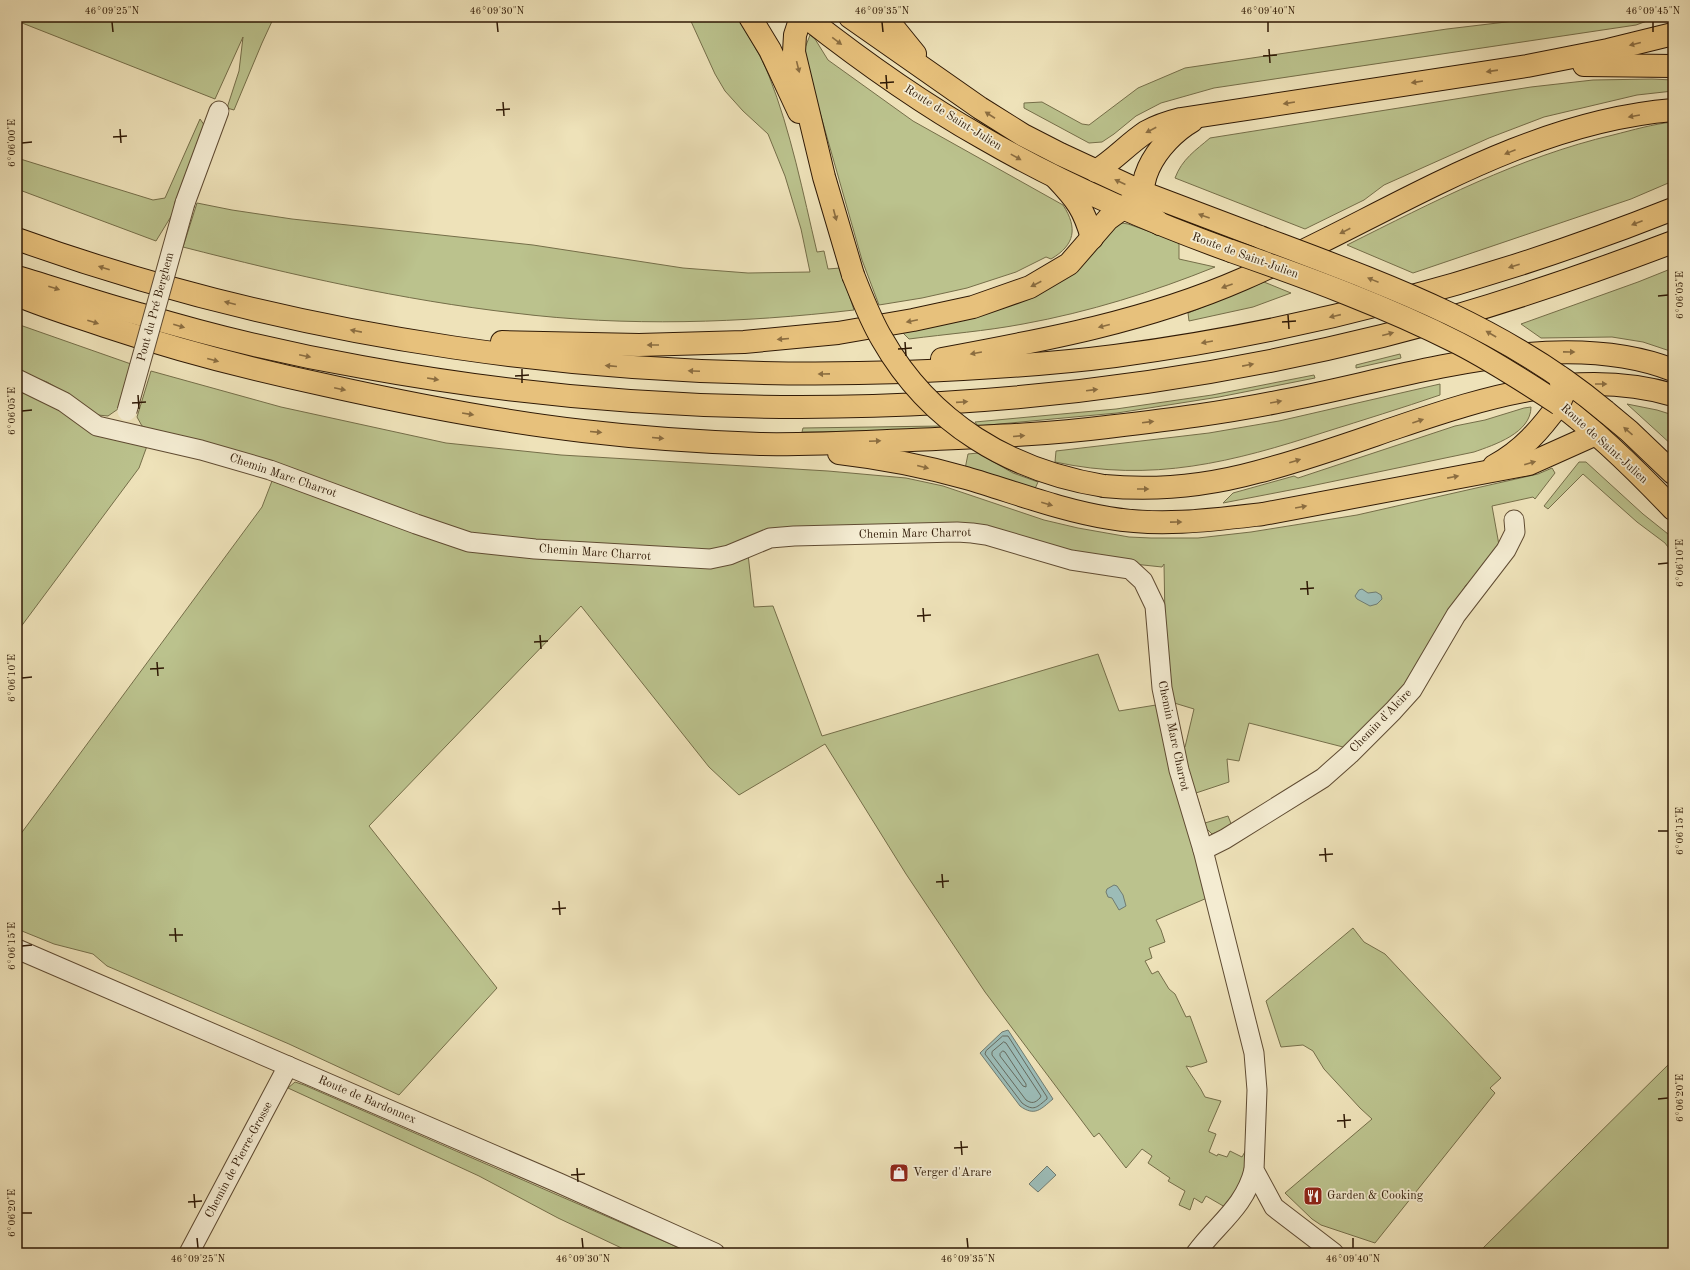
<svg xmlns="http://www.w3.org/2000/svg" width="1690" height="1270" viewBox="0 0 1690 1270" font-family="'Old Standard TT',serif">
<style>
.green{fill:#bbc28d;stroke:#756e49}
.water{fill:#9cbcb7;stroke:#707b70}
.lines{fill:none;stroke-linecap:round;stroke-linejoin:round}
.shore{stroke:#666a5e;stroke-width:1}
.minor-casing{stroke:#5f4b32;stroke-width:21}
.major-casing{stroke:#2f1905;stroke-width:24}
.highway-casing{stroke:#2f1905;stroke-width:24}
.minor{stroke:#f4ecd2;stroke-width:19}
.major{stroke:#e7c17c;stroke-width:22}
.highway{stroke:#e7c17c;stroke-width:22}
.minor-bridge-casing{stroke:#5f4b32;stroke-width:21;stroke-linecap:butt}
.major-bridge-casing{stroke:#2f1905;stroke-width:24;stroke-linecap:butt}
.highway-bridge-casing{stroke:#2f1905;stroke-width:24;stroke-linecap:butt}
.minor-bridge{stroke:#f4ecd2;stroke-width:19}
.major-bridge{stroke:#e7c17c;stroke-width:22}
.highway-bridge{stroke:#e7c17c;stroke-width:22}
.oneway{fill:#8b6d40}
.ticks{fill:none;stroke:#2f1905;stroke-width:1.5}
.labels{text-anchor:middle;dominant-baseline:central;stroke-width:3.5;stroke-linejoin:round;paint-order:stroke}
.street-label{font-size:12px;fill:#2f1905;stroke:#f4ecd2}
.poi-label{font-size:12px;fill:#2f1905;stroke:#f4ecd2;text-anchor:start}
.neatline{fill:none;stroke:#2f1905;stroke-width:1.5}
.ticks-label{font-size:10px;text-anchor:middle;fill:#2f1905}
</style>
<rect width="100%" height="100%" fill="#eee2b9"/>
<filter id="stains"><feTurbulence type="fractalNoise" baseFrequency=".005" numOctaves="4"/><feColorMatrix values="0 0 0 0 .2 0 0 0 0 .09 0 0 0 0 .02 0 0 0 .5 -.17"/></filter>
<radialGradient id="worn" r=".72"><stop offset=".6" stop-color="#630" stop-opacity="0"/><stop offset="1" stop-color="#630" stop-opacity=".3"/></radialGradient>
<g class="green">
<path d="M17,17H274L262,43L234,110L227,108L239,71L243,37L215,99L17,21Z"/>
<path d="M689,17H737C748,36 761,55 769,76C791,132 803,193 817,252L824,251L828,269L840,268L854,310C742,323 626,327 514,313C402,300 292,275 183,247L197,203L232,210L292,219L533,245L683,268L748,273L810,272L801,229L785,176L768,134L743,111L725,91L715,74Z"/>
<path d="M1548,17H1658L1636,25L1214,88L1161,103L1136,116L1114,134L1102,142L1089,143L1024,108V103L1042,102L1082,124L1089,125L1138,88L1185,68L1447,29Z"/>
<path d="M810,35L815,39L828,60L913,121L1063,205C1078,228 1075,245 1051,259L1046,257L1016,272L967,288L922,298L879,305L862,260L805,60V48Z"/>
<path d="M1652,79L1673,80V91L1637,95L1544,117L1489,138L1384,185L1364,200L1305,229L1175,178C1182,159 1196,150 1210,138L1531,87L1593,80Z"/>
<path d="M200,119L207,129L175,210L156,241L17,189V158L153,200L165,198Z"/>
<path d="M1673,122V181L1631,199L1413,273L1347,245C1433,202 1519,157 1613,135C1633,130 1653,124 1673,122Z"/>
<path d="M1122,223L1128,224L1179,242V259L1215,267C1153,292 1089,312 1023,324C986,331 947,334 909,339L900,330L967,317L1116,225Z"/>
<path d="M1673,268V352L1643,342L1612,337L1541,338L1521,324L1638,282Z"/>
<path d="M1264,282L1291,293L1253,307L1189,321L1188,313Z"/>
<path d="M17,324L131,364L118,409L108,416L98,415L69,395L47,382L17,371Z"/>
<path d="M1400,354L1401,358L1356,368V365Z"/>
<path d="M151,371L281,407L446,443L561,455L828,471L906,478L943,486L1044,520L1078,528L1129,537L1151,538H1198L1251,532L1357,515L1538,474L1552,468L1555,473L1535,499L1533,497L1492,506L1499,545L1477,578L1466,585L1401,690L1347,748L1249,723L1239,761L1227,759L1229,782L1196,793L1205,823L1228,816L1232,826L1212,834L1200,822L1180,746L1185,747L1194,709L1171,702L1166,674L1164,564L1162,567L1115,562L994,531L746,542L700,552L490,536L463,531L413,514L234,450L152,430L142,426L137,417Z"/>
<path d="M1314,375L1315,378L1219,397L1117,413L978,426L975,422L1116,409L1212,395Z"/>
<path d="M1440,384V395C1402,408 1363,420 1325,432C1233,462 1152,483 1055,462L1056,451L1209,433L1279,421Z"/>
<path d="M17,390L58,407L91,433L147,446L139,468L17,632Z"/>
<path d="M1627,404L1657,410L1673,415V446Z"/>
<path d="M1531,407C1531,433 1494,445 1474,452L1306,487L1223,503L1233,493L1294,476L1298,478L1455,426L1485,420L1524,408Z"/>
<path d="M941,426V430L802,432L803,428Z"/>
<path d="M978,453L1013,473L1038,482L1034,491L965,469L968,454Z"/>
<path d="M1579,462H1586L1643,514L1673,538V554L1665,543L1637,522L1583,474L1548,509L1544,506Z"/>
<path d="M272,481L442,541L748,554L754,607L773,606L822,736L1098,654L1119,711L1156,705L1207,898L1156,920L1161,930L1165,942L1149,948L1152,958L1145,961L1152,974L1158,971L1169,989L1175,994L1186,1017L1190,1016L1207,1062L1191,1067L1186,1066C1192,1077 1200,1086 1205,1097L1221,1101L1208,1131L1216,1134L1209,1152L1217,1156L1218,1154L1227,1157L1230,1151L1242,1157L1247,1148L1246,1171L1233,1198L1225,1207L1206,1196L1202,1203L1194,1198L1190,1210L1179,1205L1185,1191L1168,1181L1170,1178L1148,1163L1152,1156L1142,1149L1126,1168L1099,1133L1094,1137L985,992L906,874L825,744L739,795L709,767L581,606L369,826L497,988L399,1095L289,1044L107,966L93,954L54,944L17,929V839L262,507Z"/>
<path d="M1353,928L1364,942L1385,954L1501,1078L1490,1088L1495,1093L1375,1243L1321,1225L1312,1219L1285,1193L1372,1119L1360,1108L1324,1069L1313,1051L1303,1045L1281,1047L1266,1001Z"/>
<path d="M1673,1060V1253H1478Z"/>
<path d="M295,1082L304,1085L691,1253H632L558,1218L479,1176L288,1088Z"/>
</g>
<g class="water">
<path d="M1362,589L1368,593L1376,592L1381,595L1382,599L1377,604L1370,606L1357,599L1355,596L1359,590Z"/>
<path d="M1114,885L1117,886L1123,895L1126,906L1119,910L1112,898L1108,897L1106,892L1107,889Z"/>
<path d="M1008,1030L1053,1099C1041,1109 1035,1117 1020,1106L980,1053L1002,1032Z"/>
<path d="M1047,1166L1056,1175L1038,1192L1029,1184Z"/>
</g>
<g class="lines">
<g class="shore">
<path d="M1003,1036H1008L1047,1097V1099C1037,1107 1034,1112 1022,1103L985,1054L986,1051Z"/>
<path d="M1004,1042L1006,1043L1041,1096L1040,1098C1035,1103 1032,1104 1026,1100L992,1055V1052Z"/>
<path d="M1003,1051L1005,1052L1026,1084V1087L1023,1086L1000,1056V1054Z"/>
</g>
<g class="minor-casing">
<g id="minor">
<path d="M185,203L219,111"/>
<path d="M17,379L64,402L97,426L201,450L270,470L416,524L469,542L535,549L710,559L729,555L770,538L794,536L957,532L972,533L986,535L1071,560L1130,569L1143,581L1155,606L1162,688L1179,770L1203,850L1254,1053L1257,1090L1254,1170L1274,1207L1334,1253"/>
<path d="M1203,850L1225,839L1323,778L1350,754L1393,711L1412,690L1456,615L1506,550L1515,532L1514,520"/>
<path d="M17,949L559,1183L715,1253"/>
<path d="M189,1253L288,1066"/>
<path d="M1196,1253C1217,1224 1245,1207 1254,1170"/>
</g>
</g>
<g class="major-casing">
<g id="major">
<path d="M806,17C862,61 921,103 983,138C1062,184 1145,220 1231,251"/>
<path d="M850,17L980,108L1023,135L1060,154L1144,193L1260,237"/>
<path d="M885,17L915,54"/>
<path d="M1559,404C1600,434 1638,472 1673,509"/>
<path d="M1605,411L1629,431L1673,473"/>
</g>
</g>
<g class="highway-casing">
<g id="highway">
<path d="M750,17L770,50L799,112"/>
<path d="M801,17L795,35L794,52L824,177L853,275"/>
<path d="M1584,65L1673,66"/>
<path d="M1096,171C1114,160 1128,144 1146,132C1157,126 1169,122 1181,119L1527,66L1608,50L1673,34"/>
<path d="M1056,178C1076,199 1084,209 1092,238"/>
<path d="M1160,224C1120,193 1159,140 1192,121"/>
<path d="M17,239C300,341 603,382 903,372C974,369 1045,365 1115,356C1306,331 1494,280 1673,209"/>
<path d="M17,277C58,289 98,303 139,314C212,336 287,354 362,367C700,429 1048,419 1382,336C1481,311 1578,278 1673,242"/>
<path d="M17,295C45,307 75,316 105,326C177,350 250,369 325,385C410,404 496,421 583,431C642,438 701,442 760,444C811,445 862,442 912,440C977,437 1042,435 1107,427C1165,420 1224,413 1282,401C1401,379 1556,324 1673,370"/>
<path d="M502,342L639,345L744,342L838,333L913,320L973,307L1030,287L1069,264L1108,219L1144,193"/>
<path d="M942,359C1045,340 1147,321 1243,279C1384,218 1516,123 1673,110"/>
<path d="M839,453C882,458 924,466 966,478C1014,492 1060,510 1109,518C1160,527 1212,520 1263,514L1529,464L1596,434"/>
<path d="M1494,466C1522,451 1541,429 1559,404"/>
<path d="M1104,486C1156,491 1206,486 1257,472C1304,460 1351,443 1398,427C1486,397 1580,367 1673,395"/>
</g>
</g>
<use href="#minor" class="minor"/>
<use href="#major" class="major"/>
<use href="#highway" class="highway"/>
<g class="minor-bridge-casing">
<path id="minor-bridge" d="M127,411L185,203"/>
</g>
<g class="major-bridge-casing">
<g id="major-bridge">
<path d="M1260,237C1382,283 1504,326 1605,411"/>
<path d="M1231,251C1308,278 1385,306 1458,343C1493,361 1527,383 1559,404"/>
</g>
</g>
<g class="highway-bridge-casing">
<g id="highway-bridge">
<path d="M853,275C862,297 870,319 882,339C930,423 1010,471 1104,486"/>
<path d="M1559,404L1563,395L1560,377"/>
</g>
</g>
<use href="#minor-bridge" class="minor-bridge"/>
<use href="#major-bridge" class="major-bridge"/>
<use href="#highway-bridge" class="highway-bridge"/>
</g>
<defs><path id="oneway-solid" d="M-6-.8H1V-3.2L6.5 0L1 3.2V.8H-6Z"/></defs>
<g class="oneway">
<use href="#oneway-solid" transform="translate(837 41) rotate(37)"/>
<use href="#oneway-solid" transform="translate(1635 44) rotate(166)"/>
<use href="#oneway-solid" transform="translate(798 67) rotate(76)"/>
<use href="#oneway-solid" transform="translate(1492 71) rotate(172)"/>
<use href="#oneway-solid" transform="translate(1417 82) rotate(171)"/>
<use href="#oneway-solid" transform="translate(1289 103) rotate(171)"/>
<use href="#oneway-solid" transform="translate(990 115) rotate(-147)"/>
<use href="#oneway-solid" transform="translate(1634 116) rotate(170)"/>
<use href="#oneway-solid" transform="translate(1151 130) rotate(152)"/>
<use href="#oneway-solid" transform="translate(1510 152) rotate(158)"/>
<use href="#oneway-solid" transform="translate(1016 157) rotate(29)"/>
<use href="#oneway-solid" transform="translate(1120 182) rotate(-155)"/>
<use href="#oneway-solid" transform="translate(835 215) rotate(75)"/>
<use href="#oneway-solid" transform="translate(1204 216) rotate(-160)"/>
<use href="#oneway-solid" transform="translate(1637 223) rotate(159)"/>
<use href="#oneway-solid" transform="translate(1345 231) rotate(153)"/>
<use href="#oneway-solid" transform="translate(1514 266) rotate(162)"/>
<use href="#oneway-solid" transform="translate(104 268) rotate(-162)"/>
<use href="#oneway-solid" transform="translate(1373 280) rotate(-158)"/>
<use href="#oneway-solid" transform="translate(1036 284) rotate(153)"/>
<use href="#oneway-solid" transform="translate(1227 286) rotate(160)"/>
<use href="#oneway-solid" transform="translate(54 288) rotate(18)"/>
<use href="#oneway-solid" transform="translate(230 303) rotate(-166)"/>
<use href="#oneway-solid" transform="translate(1335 316) rotate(167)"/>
<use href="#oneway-solid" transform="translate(912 321) rotate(168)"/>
<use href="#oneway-solid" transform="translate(93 322) rotate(18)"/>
<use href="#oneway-solid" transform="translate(179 326) rotate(16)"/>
<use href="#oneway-solid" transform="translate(1104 326) rotate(166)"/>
<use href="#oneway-solid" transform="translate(356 331) rotate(-169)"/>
<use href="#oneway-solid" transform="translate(1388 334) rotate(-15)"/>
<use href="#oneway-solid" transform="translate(1491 334) rotate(-150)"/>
<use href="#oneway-solid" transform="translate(783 339) rotate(175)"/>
<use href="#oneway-solid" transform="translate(1207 342) rotate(170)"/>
<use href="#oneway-solid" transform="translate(653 345) rotate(180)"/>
<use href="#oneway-solid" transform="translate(1569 352) rotate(1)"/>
<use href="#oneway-solid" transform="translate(976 353) rotate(170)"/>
<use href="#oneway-solid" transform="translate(305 356) rotate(12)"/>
<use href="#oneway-solid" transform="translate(213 360) rotate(15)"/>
<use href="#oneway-solid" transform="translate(1248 365) rotate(-11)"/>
<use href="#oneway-solid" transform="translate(611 366) rotate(-175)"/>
<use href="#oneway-solid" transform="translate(694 371) rotate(-177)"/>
<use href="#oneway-solid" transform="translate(824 374) rotate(179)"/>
<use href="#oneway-solid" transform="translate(433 379) rotate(9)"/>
<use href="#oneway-solid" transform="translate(1601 384)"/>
<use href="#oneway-solid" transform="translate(340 389) rotate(12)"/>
<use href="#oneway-solid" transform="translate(1092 390) rotate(-7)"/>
<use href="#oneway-solid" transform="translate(962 402) rotate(-4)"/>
<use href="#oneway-solid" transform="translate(1276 402) rotate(-10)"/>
<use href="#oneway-solid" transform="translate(468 414) rotate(9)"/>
<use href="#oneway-solid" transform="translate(1418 421) rotate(-19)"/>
<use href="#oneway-solid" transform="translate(1148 422) rotate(-7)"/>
<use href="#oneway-solid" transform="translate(1628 431) rotate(-139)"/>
<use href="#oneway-solid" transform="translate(596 432) rotate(5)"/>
<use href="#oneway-solid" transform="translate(1019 436) rotate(-5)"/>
<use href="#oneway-solid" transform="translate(658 438) rotate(5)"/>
<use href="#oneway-solid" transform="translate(875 441) rotate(-2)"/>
<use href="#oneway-solid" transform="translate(1295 461) rotate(-17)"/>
<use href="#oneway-solid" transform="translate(1530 463) rotate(-16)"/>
<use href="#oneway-solid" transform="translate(923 467) rotate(14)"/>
<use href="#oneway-solid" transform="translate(1453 477) rotate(-11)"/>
<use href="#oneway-solid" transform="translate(1143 489)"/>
<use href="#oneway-solid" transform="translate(1047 504) rotate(16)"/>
<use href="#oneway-solid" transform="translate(1301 507) rotate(-10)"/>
<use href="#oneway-solid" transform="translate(1176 522) rotate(-1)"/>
</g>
<path class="ticks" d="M112,22L113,32M497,22L498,32M882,22L883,32M1268,22V32M1653,22V32M1269,49L1270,63M1263,56L1277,55M886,75L887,89M880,83L894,82M503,102L504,116M496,110L510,109M120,129L121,143M113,137L127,136M22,143L32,142M1658,296L1668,295M1288,315L1289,329M1282,322L1296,321M905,342L906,356M898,349L912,348M522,369V383M515,376L529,375M138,395L139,409M132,403L146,402M22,411L32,410M1658,564L1668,563M1307,581L1308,595M1300,589L1314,588M923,608L924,622M917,616L931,615M540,635L541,649M534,642L548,641M157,662L158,676M150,669L164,668M22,678L32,677M1658,831H1668M1325,848L1326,862M1319,855L1333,854M942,874L943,888M936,882L949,881M559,901L560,915M552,909L566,908M175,928L176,942M169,935H183M22,946L32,945M1658,1099L1668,1098M1344,1114L1345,1128M1337,1121L1351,1120M961,1141L962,1155M954,1148L968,1147M577,1168L578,1182M571,1175L585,1174M194,1194L195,1208M188,1202L202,1201M22,1213H32M197,1238L198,1248M582,1238L583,1248M967,1238L968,1248M1353,1238V1248"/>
<defs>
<g id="shop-square" transform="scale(1)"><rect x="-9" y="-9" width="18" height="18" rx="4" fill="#8f2418" stroke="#f4ecd2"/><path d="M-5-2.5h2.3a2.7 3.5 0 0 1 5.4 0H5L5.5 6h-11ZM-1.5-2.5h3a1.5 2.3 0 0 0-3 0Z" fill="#fff"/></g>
<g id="restaurant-square" transform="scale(1)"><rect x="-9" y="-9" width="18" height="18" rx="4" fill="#8f2418" stroke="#f4ecd2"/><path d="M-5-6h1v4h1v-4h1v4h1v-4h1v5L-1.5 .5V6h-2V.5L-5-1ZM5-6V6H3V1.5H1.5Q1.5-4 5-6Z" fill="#fff"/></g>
</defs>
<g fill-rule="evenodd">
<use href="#shop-square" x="899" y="1173"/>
<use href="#restaurant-square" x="1313" y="1196"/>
</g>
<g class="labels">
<g class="street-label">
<text transform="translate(953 118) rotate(32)">Route de Saint-Julien</text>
<text transform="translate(1245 256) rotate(20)">Route de Saint-Julien</text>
<text transform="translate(156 307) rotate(-75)">Pont du Pré Berghem</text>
<text transform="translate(1604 444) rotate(42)">Route de Saint-Julien</text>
<text transform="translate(283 476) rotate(19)">Chemin Marc Charrot</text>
<text transform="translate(915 534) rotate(-1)">Chemin Marc Charrot</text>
<text transform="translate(595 553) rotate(4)">Chemin Marc Charrot</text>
<text transform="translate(1381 721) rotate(-46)">Chemin d'Alcire</text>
<text transform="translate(1173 736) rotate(78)">Chemin Marc Charrot</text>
<text transform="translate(367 1100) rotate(23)">Route de Bardonnex</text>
<text transform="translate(239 1160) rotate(-62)">Chemin de Pierre-Grosse</text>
</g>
<g class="poi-label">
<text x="913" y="1173">Verger d'Arare</text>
<text x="1327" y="1196">Garden &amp; Cooking</text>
</g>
</g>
<rect width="1690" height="1270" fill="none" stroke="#eee2b9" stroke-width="44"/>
<rect x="22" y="22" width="1646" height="1226" class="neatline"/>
<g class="ticks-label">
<text x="112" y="14">46°09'25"N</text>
<text x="497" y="14">46°09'30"N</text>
<text x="882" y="14">46°09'35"N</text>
<text x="1268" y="14">46°09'40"N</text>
<text x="1653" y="14">46°09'45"N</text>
<text transform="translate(11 143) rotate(-90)" y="4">6°06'00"E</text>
<text transform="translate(1679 295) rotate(-90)" y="4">6°06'05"E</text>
<text transform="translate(11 411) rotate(-90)" y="4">6°06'05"E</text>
<text transform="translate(1679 563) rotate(-90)" y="4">6°06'10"E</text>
<text transform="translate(11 678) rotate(-90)" y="4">6°06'10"E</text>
<text transform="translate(1679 831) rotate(-90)" y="4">6°06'15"E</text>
<text transform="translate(11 946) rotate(-90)" y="4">6°06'15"E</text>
<text transform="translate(1679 1098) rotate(-90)" y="4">6°06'20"E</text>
<text transform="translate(11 1213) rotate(-90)" y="4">6°06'20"E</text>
<text x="198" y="1262">46°09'25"N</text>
<text x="583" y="1262">46°09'30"N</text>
<text x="968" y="1262">46°09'35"N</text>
<text x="1353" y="1262">46°09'40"N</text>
</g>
<rect width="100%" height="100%" filter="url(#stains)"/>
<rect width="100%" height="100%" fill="url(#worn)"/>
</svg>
